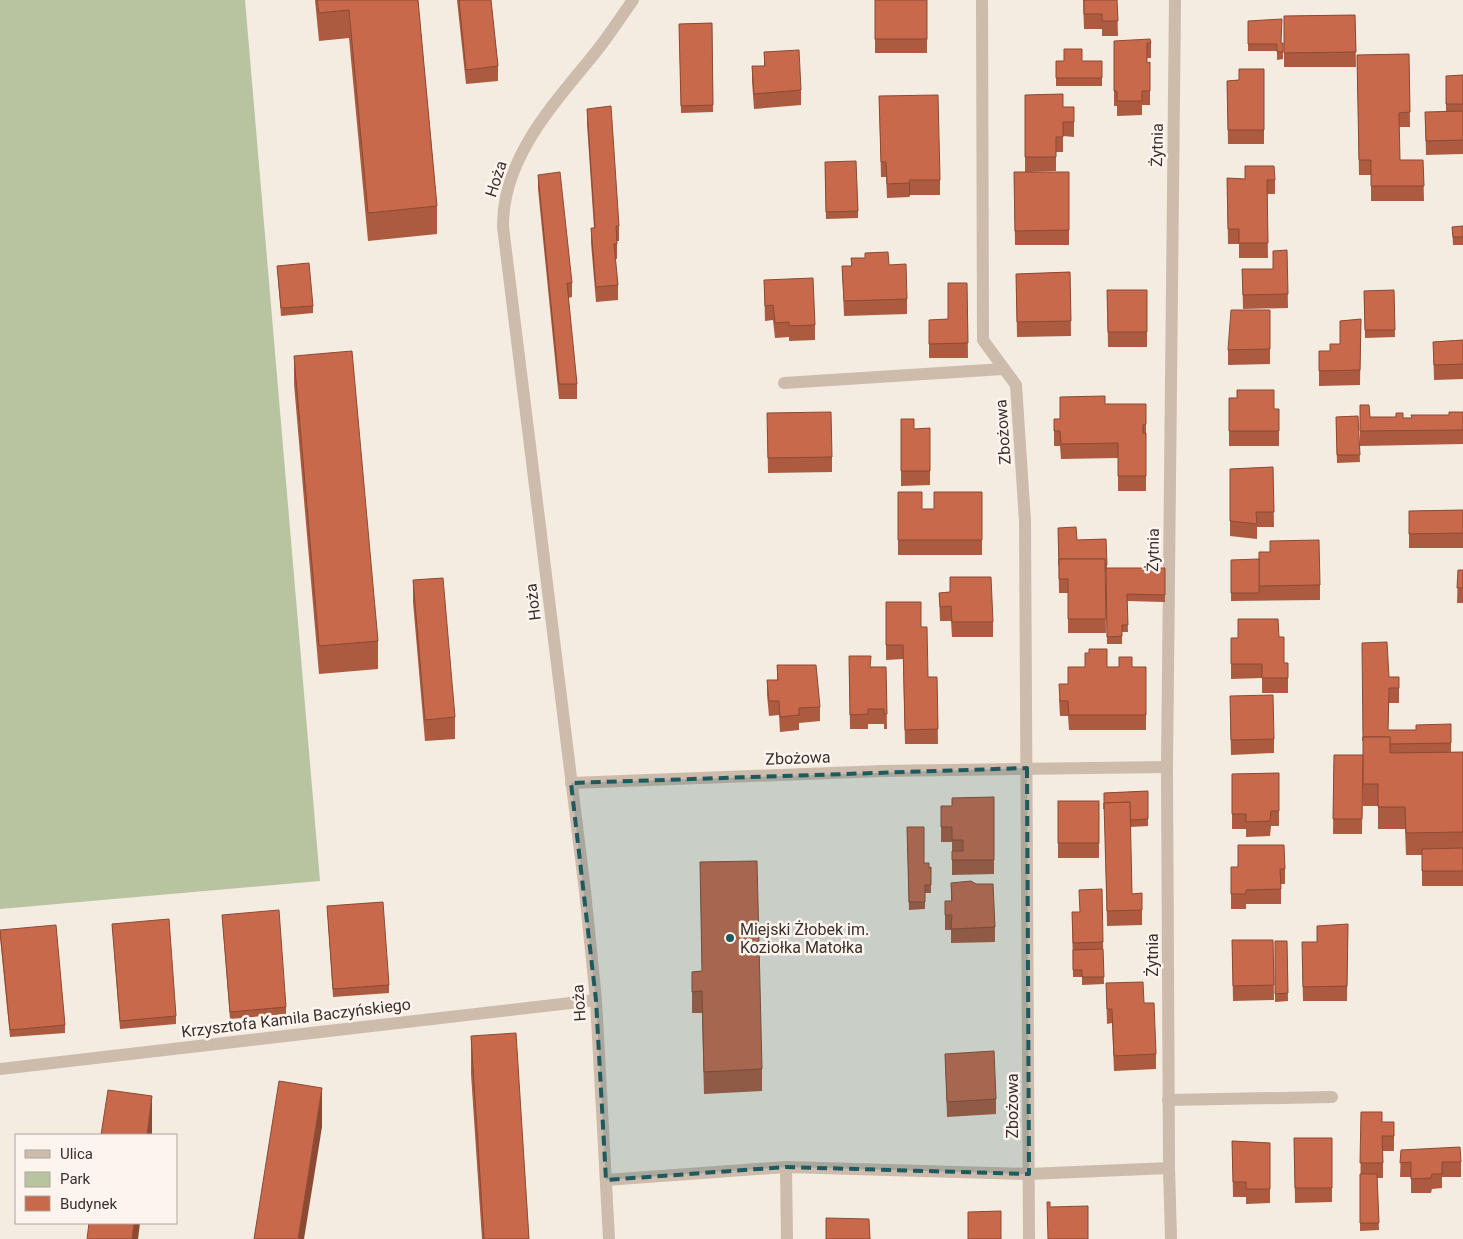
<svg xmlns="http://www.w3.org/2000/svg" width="1463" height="1239" viewBox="0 0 1463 1239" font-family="Roboto,sans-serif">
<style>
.green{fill:#b8c4a0}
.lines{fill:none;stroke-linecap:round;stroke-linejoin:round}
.minor{stroke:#cdbbac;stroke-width:12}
.wall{fill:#ac5a40}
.shaded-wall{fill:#8c4a34}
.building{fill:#c8694b;stroke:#8c4a34}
.marked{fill:#1f5a5e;fill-opacity:0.2;stroke:#1f5a5e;stroke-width:4;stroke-dasharray:10 6;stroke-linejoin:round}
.poi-dot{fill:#1f5a5e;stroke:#fbf5ee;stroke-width:2}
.labels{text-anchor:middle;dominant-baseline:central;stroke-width:5;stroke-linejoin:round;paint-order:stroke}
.street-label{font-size:16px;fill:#3b302b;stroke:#fbf5ee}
.poi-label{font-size:16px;fill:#3b302b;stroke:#fbf5ee;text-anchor:start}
</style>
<rect width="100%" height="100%" fill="#f4ebe1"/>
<path class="green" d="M0,0H245L320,881L0,909Z"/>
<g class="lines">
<g class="minor">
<path d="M982,0L983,340L1016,385L1025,521L1029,1239"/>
<path d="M784,383L1003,369"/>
<path d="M571,783L882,771L1167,767"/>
<path d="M0,1069L596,1000"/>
<path d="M1168,1100L1332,1097"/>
<path d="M786,1167L787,1239"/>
<path d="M606,1180L786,1167L1029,1174L1169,1168"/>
<path d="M609,1239L596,1000L585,891L503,227C502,158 554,104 595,53C609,36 620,18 633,0"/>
<path d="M1171,1239L1169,1168L1167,767L1175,0"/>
</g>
</g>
<g class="wall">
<path d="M315,0H418L437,206V234L368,241L349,38L319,41Z"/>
<path d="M457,0H491L498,66V81L466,84Z"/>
<rect x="875" y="0" width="52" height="53"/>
<path d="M1083,0H1117L1118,36H1102V29H1084Z"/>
<path d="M1355,15L1356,67H1284V16Z"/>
<path d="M1248,21L1281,43L1283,52V59L1277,60V51H1248Z"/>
<path d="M712,23L713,112L681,113L679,24Z"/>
<path d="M1114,41L1151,43V58H1147V63L1150,62V105H1142V115L1117,116V106H1114Z"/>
<path d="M764,52L801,90V105L754,109L752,81V66H764Z"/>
<path d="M1409,54L1410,127H1399L1400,160H1423L1424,201H1371V175H1359L1357,55Z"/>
<rect x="1056" y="61" width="46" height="25"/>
<path d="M1264,69V144H1228L1227,81L1239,80Z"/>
<path d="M1463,75V154L1426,155L1425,112H1446V76Z"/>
<path d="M1025,95L1063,107H1074V137L1063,136V152H1056V171L1025,172Z"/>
<path d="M879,96L940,180V195H910L909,197L887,198L886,177H881Z"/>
<path d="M587,109L619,226V241H617V259H615L618,285V300L596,302L591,243V228H594L587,124Z"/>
<path d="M825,162L858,211V218L826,219Z"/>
<path d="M1245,166L1275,180V194H1267L1268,258H1239V244H1228L1227,178L1245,179Z"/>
<path d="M1014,172H1069V245H1015Z"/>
<path d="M538,175L572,283V297L568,298L577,384V399H559L538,189Z"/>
<path d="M1463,226V245H1453L1452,227Z"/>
<path d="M1287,250L1288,308L1243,309L1242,269H1273Z"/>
<path d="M851,258L889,265L907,299V314L844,316L842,266H851Z"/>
<path d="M277,266L313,306V313L281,316Z"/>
<path d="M1070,272L1071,336L1017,337L1016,274Z"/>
<path d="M764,280L815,325V340L789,341V337L775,338L773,320L765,321Z"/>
<path d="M967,283L968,358H929V320L948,319Z"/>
<path d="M1107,290H1147V347H1108Z"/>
<path d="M1394,290L1395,337L1365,338L1364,291Z"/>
<path d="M1270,310V364L1228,365V350Z"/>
<path d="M1361,319L1360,385L1319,386V351H1330L1340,344V321Z"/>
<path d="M1463,340V379L1434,380L1433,342Z"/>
<path d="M294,356L378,641V669L319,674L294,384Z"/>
<path d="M1229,398L1274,409H1279V446H1229Z"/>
<path d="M1105,404L1146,424V491H1118V458L1061,459L1060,446H1054V419H1060Z"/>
<path d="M1360,405L1370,417L1411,418L1449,415L1463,412V444L1360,446Z"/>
<path d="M1358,416L1360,462L1337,463L1336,417Z"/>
<path d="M901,419L914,429L930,428V485L901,486Z"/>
<path d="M767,427L832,457V472L768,473Z"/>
<path d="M1273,467L1274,527H1257V539L1230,536V469Z"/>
<path d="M898,492L922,509H934L982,492V555H898Z"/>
<path d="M1463,510V548H1409V511Z"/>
<path d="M1058,528L1077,540L1106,539L1107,568H1165V602L1127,601L1128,632H1122V644H1107L1106,572H1105L1106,633H1068V593H1059Z"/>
<path d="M1231,560L1320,585V600L1231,601Z"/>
<path d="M1458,570H1463V603H1457Z"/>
<path d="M950,577L993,622V637H952L951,621H940L939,593L950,592Z"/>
<path d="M413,580L455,717V739L425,741L413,602Z"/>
<path d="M886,602L921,627L928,677H937L938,744H905L903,659L886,660Z"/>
<path d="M1279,637L1284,663H1288V693H1262V678L1231,679V638Z"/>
<path d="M849,656L871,667H886L887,729H884V724H868V729H850Z"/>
<path d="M777,665L820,707V721L799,723V730L780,732L779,715L769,716L767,695V680H777Z"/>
<path d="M1107,667H1146V730H1069L1068,716H1060L1059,699L1068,684Z"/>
<path d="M1389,677H1399V703H1389L1388,730H1416L1451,724V752H1463V886H1422V855H1406L1405,829H1378V806H1363V751Z"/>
<path d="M1230,711L1274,739V753L1231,755Z"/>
<path d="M1334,755H1363L1362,834H1333Z"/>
<path d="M1279,773V826H1271L1270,836L1246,837V829H1232V774Z"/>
<path d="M1148,791V826L1130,827L1132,894L1142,893V925L1107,926L1104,793Z"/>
<path d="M994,797V874L952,875V842H941V806H952Z"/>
<rect x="1058" y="801" width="41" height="57"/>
<path d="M907,827L924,863L929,868L931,867V893H925V909L909,910Z"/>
<path d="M700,862L762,1069V1091L704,1094L702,1013H692V972L702,971Z"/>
<path d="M1231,867L1285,869V884H1281V904H1246V909H1231Z"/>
<path d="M951,883L995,927V942L951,943V930H945V901H951Z"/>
<path d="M327,906L389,985V993L333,997Z"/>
<path d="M1072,912L1103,942L1104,984L1082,985V977H1073Z"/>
<path d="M222,915L286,1007V1014L230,1019Z"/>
<path d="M112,924L176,1016V1024L120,1029Z"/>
<path d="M1348,924L1347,1001H1303L1302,957L1317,942Z"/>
<path d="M0,930L65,1025V1033L10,1037L0,937Z"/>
<path d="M1232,940H1273L1274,1000L1233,1001Z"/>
<path d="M1275,941H1287L1288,1001L1275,1002Z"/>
<path d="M1106,983L1144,1003L1156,1054V1069L1114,1071L1112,1023L1107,1024Z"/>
<path d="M471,1036L529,1239H482L471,1074Z"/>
<path d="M945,1054L996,1099V1114L947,1117Z"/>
<path d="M1361,1112L1382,1122L1394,1136V1151H1383V1178H1377L1379,1230L1360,1231Z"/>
<path d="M1294,1138H1332V1202L1295,1203Z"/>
<path d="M1232,1141L1270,1143V1203L1246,1204V1197H1233Z"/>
<path d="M1401,1150L1461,1162V1177H1442V1188L1432,1189L1431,1193H1411V1177H1400Z"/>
</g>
<g class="shaded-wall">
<path d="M910,180V195L909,197V183Z"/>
<path d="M322,1088V1127L304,1239H298Z"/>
<path d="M152,1096V1135H147Z"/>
<path d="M134,1223H140L138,1239H132Z"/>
</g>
<g class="building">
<path d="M317,0H418L437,206L368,213L349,10L319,13Z"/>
<path d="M459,0H491L498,66L466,70Z"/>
<rect x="875" y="0" width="52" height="39"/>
<path d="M1084,0H1117L1118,21H1102V14H1084Z"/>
<path d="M1355,15L1356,52L1284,53V16Z"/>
<path d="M1282,19L1281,43H1283V52H1277V44H1248V21Z"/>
<path d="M712,23L713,105L681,106L679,24Z"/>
<path d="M1150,39L1151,43H1147V63L1150,62V91H1142V101H1117V91H1114V41Z"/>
<path d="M1064,49H1082V61H1102V78H1056V61H1064Z"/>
<path d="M799,50L801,90L754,94L752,66H765L764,52Z"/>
<path d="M1409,54L1410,112L1399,113L1400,160H1423L1424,186H1371V160H1359L1357,55Z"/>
<path d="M1239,69H1264V130H1228L1227,81L1239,80Z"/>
<path d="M1463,75V104H1446V76Z"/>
<path d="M1063,94V107H1074V122H1063V137H1056V157H1025V95Z"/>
<path d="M938,95L940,180H910L909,183L887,184L886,162H881L879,96Z"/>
<path d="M611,106L619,226H616L617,244H614L618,285L596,287L591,228H595L587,109Z"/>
<path d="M1463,111V140L1426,141L1425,112Z"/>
<path d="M856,161L858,211L826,212L825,162Z"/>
<path d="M1245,166H1274L1275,180H1267L1268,243H1239V229H1228L1227,178L1245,179Z"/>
<path d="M560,172L572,283H567L577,384H559L538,175Z"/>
<path d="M1014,172H1069V230L1015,231Z"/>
<path d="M1463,226V237H1453L1452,227Z"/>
<path d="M1287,250L1288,294L1243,295L1242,269H1273V251Z"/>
<path d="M888,252L889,265L906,264L907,299L844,301L842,266H852L851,258H865V253Z"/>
<path d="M309,263L313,306L281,308L277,266Z"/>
<path d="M1070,272L1071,321L1017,322L1016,274Z"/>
<path d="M813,278L815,325L789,326V322L775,323L773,305L765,306L764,280Z"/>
<path d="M948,283H967L968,343L929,344V320L948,319Z"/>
<path d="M1107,290H1147V332H1108Z"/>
<path d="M1394,290L1395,330H1365L1364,291Z"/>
<path d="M1231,310H1270V349L1228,350Z"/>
<path d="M1361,319L1360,370L1319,371V351H1330V344H1340V321Z"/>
<path d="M1463,340V364L1434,365L1433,342Z"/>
<path d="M352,351L378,641L319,646L294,356Z"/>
<path d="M1237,390H1274V409H1279V431H1229V398H1237Z"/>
<path d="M1105,396V404H1146V424L1143,425V433H1146V476H1118V443L1061,444L1060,431H1054V419H1060V397Z"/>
<path d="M1360,405H1369L1370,417H1396V413H1403V418H1412L1411,415H1449V412H1463V430L1360,431Z"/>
<path d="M831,412L832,457L768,458L767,413Z"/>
<path d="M1358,416L1360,455H1337L1336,417Z"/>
<path d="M901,419H914V429L930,428V471H901Z"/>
<path d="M1273,467L1274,512H1256L1257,524L1230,521V469Z"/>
<path d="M898,492H922V509H934V492H982V540H898Z"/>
<path d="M1463,510V533L1409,534V511Z"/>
<path d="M1076,527L1077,540L1106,539L1107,565H1105V559H1059V565L1058,528Z"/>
<path d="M1319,540L1320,585L1259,586V552H1270V541Z"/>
<path d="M1059,559H1105L1106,619H1068V579H1059Z"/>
<path d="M1259,559V593H1231V560Z"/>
<path d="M1106,568H1165V595L1127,594L1128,625H1122V636L1107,637Z"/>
<path d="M1458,570H1463V588H1457Z"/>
<path d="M950,577H991L993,622H952L951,606L940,607L939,593L950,592Z"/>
<path d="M443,578L455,717L425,720L413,580Z"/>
<path d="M886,602H921V627H927L928,677H937L938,729L905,730L903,645H886Z"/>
<path d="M1238,619H1278L1279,637H1284V663H1288V678H1262V664H1231V638H1238Z"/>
<path d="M1387,642L1389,677H1399V688H1389L1388,730H1416V725L1451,724V743L1390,744V737H1363V741L1362,643Z"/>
<path d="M1089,649H1107V667H1119V657H1132V667H1146V715H1069L1068,701H1060L1059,684H1068V667H1085V653H1089Z"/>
<path d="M849,656H871L870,667H886L887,714H884V709H868V714L850,715Z"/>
<path d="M777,665H816L820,707L799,708V715L780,717L779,701H769L767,680H778Z"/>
<path d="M1273,695L1274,739L1231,740L1230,696Z"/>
<path d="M1363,737H1390V753L1463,752V832L1406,833L1405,807H1378V784H1363Z"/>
<path d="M1334,755H1363L1362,819H1333Z"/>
<path d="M1279,773V811H1271L1270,821L1246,822V814H1232V774Z"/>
<path d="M1148,791V819L1130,820V802L1104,803V809V793Z"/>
<path d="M994,797V860H952V851H963V840H952V827H941V806H952V798Z"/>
<rect x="1058" y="801" width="41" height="42"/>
<path d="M1130,802L1132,894L1142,893V910L1107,911L1104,803Z"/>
<path d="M907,827H924V863H929V868L931,867V885H925V902H909Z"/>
<path d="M1238,845H1284L1285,869H1280L1281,889L1246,890V894H1231V867H1238Z"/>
<path d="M1463,848V871H1422V849Z"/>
<path d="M757,861L762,1069L704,1072L702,991L692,992V972L702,971L700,862Z"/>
<path d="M971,881L976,884H993L995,927L951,929L952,915H945V901H952L951,883Z"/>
<path d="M1102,889L1103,942L1073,943L1072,912H1080L1079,890Z"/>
<path d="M383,902L389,985L333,989L327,906Z"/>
<path d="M279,910L286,1007L230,1012L222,915Z"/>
<path d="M169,919L176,1016L120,1021L112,924Z"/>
<path d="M1348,924L1347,986L1303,987L1302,942H1317V926Z"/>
<path d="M56,925L65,1025L10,1030L0,930Z"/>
<path d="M1232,940H1273L1274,985L1233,986Z"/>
<path d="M1275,941H1287L1288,993L1275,994Z"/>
<path d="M1103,949L1104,977H1082V970H1073V950Z"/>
<path d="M1143,982L1144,1003H1154L1156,1054L1114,1056L1112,1009H1107L1106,983Z"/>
<path d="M516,1033L529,1239H484L471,1036Z"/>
<path d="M994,1051L996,1099L947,1102L945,1054Z"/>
<path d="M279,1081L322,1088L298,1239H254Z"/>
<path d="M108,1090L152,1096L147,1135H101Z"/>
<path d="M1361,1112H1382V1122H1394V1136H1382L1383,1163H1360Z"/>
<path d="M1294,1138H1332V1188H1295Z"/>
<path d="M1232,1141L1270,1143V1189H1246V1182H1233Z"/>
<path d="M1460,1147L1461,1162H1442V1174H1432L1431,1178L1411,1179V1162L1400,1163L1401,1150Z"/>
<path d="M1360,1174H1377L1379,1223H1360Z"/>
<path d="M1047,1202H1050V1207L1088,1206V1239H1048Z"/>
<path d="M1001,1211V1239H968V1212Z"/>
<path d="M826,1218L869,1219L870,1239H826Z"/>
<path d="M89,1223H134L132,1239H87Z"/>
</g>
<path class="marked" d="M1027,768L1029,1174L786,1167L606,1180L596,1000L571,783Z"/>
<circle class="poi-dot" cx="730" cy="938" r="5"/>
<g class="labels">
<g class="street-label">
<text transform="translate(1157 145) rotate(-89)">Żytnia</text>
<text transform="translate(496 179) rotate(-72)">Hoża</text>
<text transform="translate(1003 432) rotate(-94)">Zbożowa</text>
<text transform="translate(1153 550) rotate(-89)">Żytnia</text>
<text transform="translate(533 602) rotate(-97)">Hoża</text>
<text transform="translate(798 758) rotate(-2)">Zbożowa</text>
<text transform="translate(1152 955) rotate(-90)">Żytnia</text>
<text transform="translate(579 1003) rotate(-94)">Hoża</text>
<text transform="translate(296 1018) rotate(-7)">Krzysztofa Kamila Baczyńskiego</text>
<text transform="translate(1012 1106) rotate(-90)">Zbożowa</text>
</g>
<g class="poi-label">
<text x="740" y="929">Miejski Żłobek im.<tspan x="740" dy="18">Koziołka Matołka</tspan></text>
</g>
</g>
<rect x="15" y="1134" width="162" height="90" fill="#fbf5ee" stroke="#aea6a0"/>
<rect x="25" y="1150" width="25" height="8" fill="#cdbbac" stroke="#aea6a0"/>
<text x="60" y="1159" font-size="15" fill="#3b302b">Ulica</text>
<rect x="25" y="1172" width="25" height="15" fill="#b8c4a0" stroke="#aea6a0"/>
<text x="60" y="1184" font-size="15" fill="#3b302b">Park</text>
<rect x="25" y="1196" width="25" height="15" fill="#c8694b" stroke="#aea6a0"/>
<text x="60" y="1209" font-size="15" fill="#3b302b">Budynek</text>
</svg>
